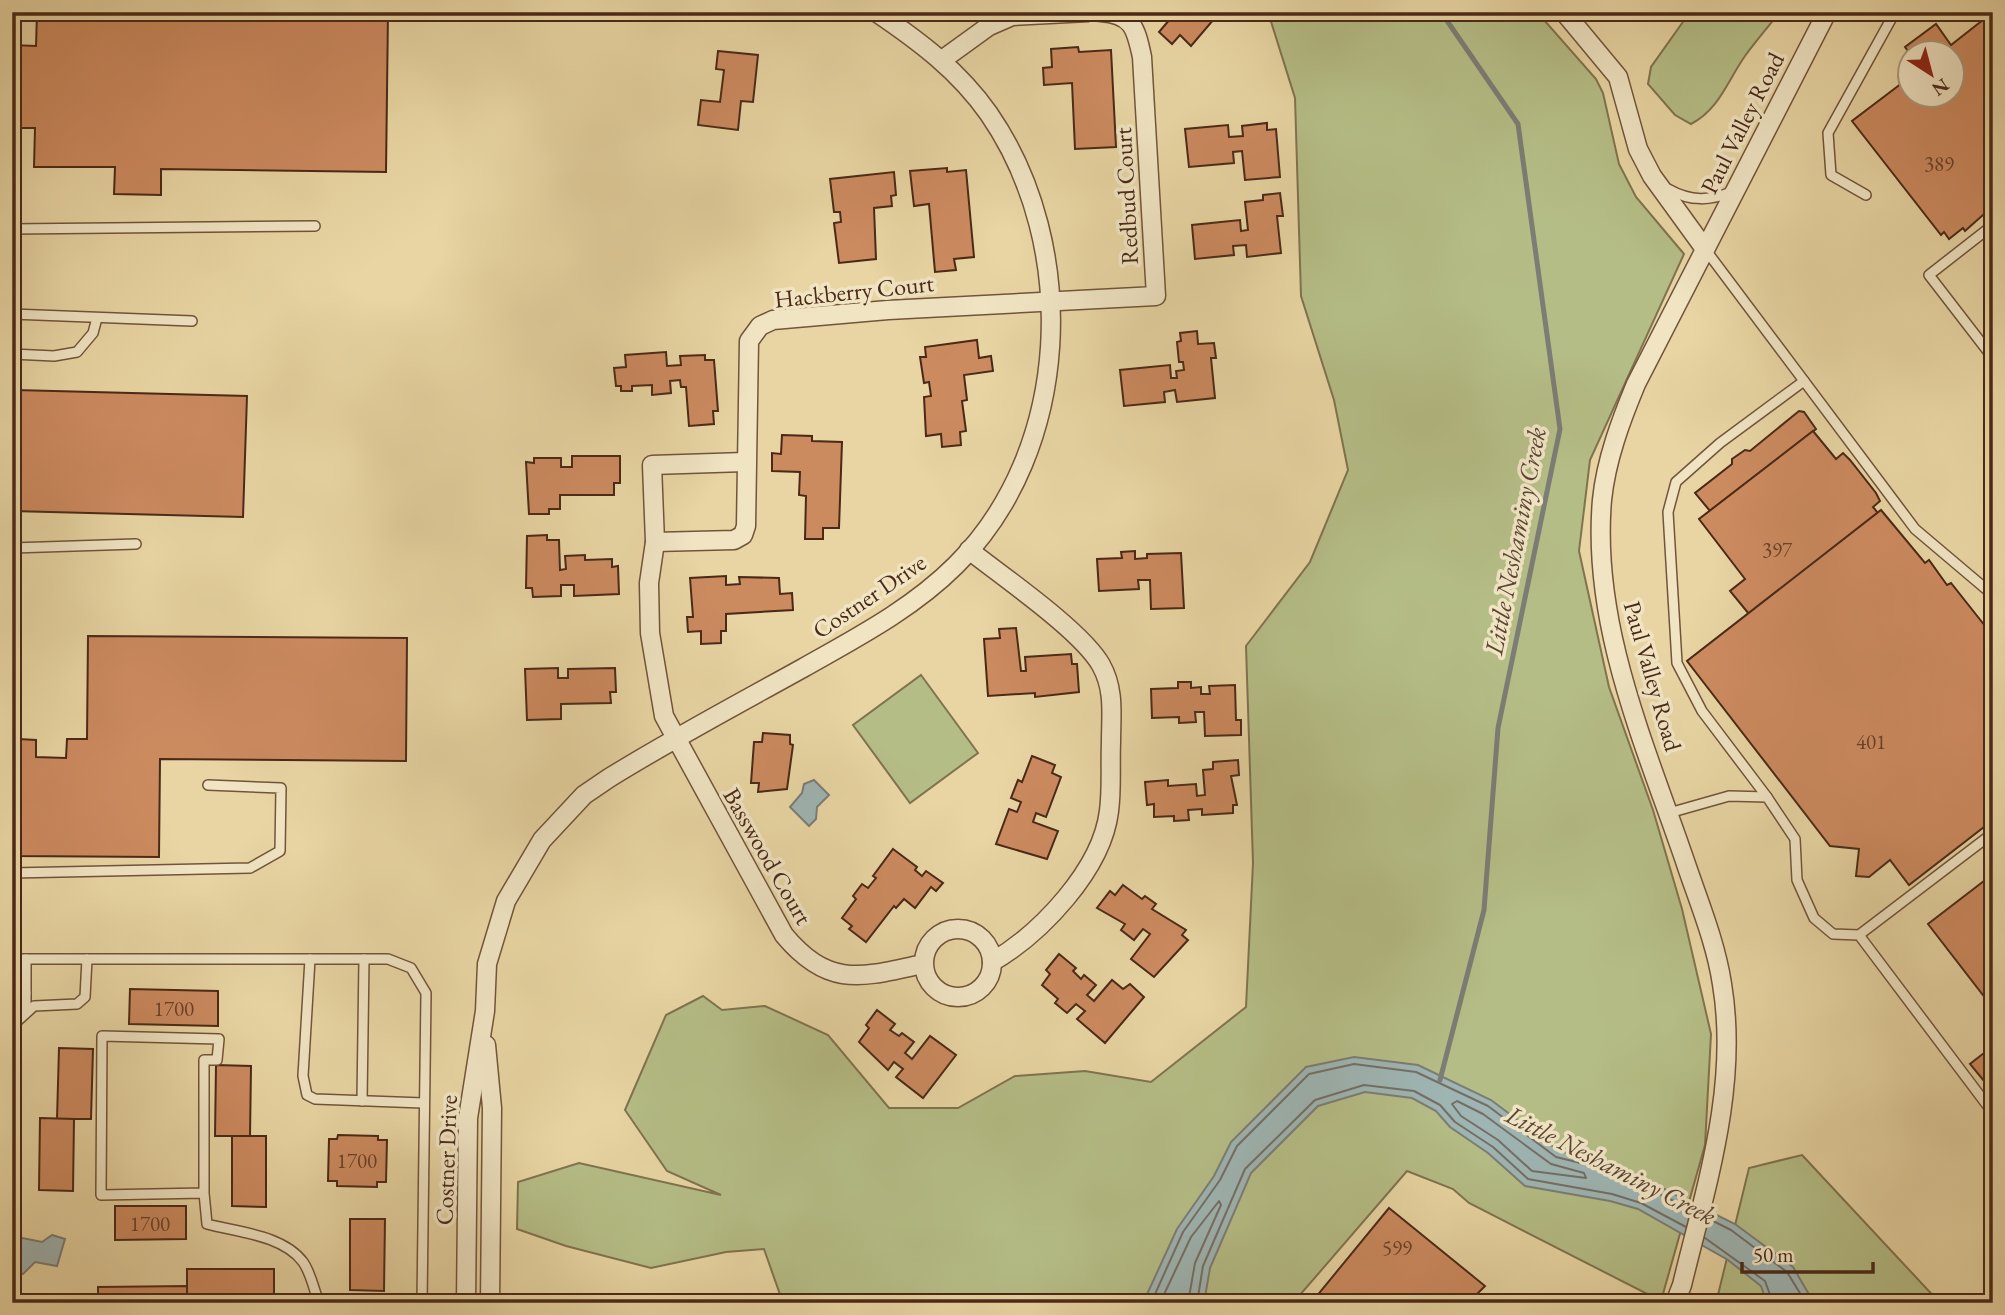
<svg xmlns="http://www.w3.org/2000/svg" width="2005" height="1315" viewBox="0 0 2005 1315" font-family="'EB Garamond',serif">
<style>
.green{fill:#b5bd86;stroke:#80734f;stroke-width:2}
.water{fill:#9eb5b3;stroke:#7c7d75;stroke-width:2}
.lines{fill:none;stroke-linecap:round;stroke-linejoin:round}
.shore{stroke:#746f66;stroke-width:2}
.stream{stroke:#7c7d75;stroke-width:5}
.building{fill:#cc8a5f;stroke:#4a2918;stroke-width:2}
.lane-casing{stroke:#72543b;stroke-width:12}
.street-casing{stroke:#72543b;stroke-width:21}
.lane{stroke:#f0e4c3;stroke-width:9}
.street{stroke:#f0e4c3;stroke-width:18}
.labels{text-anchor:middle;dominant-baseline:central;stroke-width:7;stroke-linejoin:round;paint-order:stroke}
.number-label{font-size:21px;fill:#6a412a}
.street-label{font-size:24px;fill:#4a2918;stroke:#f0e4c3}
.water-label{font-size:26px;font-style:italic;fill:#5b4537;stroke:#f0e4c3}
</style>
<rect width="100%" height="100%" fill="#e8d5a3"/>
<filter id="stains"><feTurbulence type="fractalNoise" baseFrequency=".00286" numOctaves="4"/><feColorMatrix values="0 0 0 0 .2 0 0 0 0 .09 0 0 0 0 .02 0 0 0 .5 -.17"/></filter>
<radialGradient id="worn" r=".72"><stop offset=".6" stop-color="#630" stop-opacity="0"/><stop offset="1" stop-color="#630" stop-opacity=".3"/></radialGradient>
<g class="green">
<path d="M1268,12H1537L1596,79L1603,93L1619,164L1636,197L1684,254L1590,460L1579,551L1609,687L1653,810L1682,909L1711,1034L1705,1145L1661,1301L1469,1203L1453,1189L1407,1171L1293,1303H783L764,1249L726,1252L651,1268L566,1246L517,1229L518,1182L579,1163L721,1195L667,1171L625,1110L666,1015L703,996L722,1010L765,1006L828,1035L889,1108H958L1015,1076L1085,1071L1151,1082L1246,1007L1253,863L1246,646L1310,562L1348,470L1334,400L1301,296L1295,98Z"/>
<path d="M1690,12H1780C1768,27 1756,41 1745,56C1728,80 1719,110 1691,124L1675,115L1648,84L1651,67Z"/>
<path d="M921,675L978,753L910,803L853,725Z"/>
<path d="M1802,1155L1940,1303H1716L1749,1168Z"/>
</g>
<g class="water">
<path d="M814,780L829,795L817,807L816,819L809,826L790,807L802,793L804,784Z"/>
<path d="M1354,1057L1418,1065L1491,1100L1559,1151L1616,1165L1735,1224L1793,1267L1814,1303H1767L1761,1286L1728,1260L1638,1209L1610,1201L1525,1186L1488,1153L1450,1127L1436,1111L1412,1098L1365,1092L1318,1106L1251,1173L1210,1268L1204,1303H1143L1177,1229L1214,1176L1231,1142L1306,1067Z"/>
<path d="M52,1235L65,1239L57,1266L35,1262L23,1274L12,1271L17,1237L42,1242Z"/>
</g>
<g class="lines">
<g class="shore">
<path d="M1457,1101L1483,1114L1551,1164L1584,1173L1586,1178L1532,1171L1498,1140L1461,1116L1452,1104Z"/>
<path d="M1709,1219L1731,1230L1787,1272L1806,1303"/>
<path d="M1705,1238L1765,1281L1773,1303"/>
<path d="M1151,1303L1183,1232L1220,1180L1237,1146L1309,1074L1354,1064L1416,1072L1488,1106L1556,1157L1613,1171L1690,1209"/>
<path d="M1160,1303L1191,1237L1219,1201L1221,1205L1195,1263L1188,1303"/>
<path d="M1197,1303L1203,1266L1245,1169L1315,1100L1364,1085L1414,1091L1440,1105L1455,1122L1493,1147L1528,1179L1612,1194L1641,1203L1686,1227"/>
</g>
<path class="stream" d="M1440,1080L1484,910L1498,728L1560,429L1518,124L1441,12"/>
</g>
<g class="building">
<path d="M37,12H388L386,172L161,169V195L114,194L115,167H34L35,128H12V45L36,46Z"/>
<path d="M1176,12H1220L1191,46L1180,35L1172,44L1159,32Z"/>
<path d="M1993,12V206L1965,231L1963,228L1949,239L1944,232L1941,235L1852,121L1910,77V94H1952V52L1910,54L1905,47L1936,24L1951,45Z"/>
<path d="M1078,47L1079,52L1111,50L1116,147L1075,149L1072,83L1044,85L1043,68L1052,67L1051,49Z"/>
<path d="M718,51L758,55L753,102L741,101L738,130L698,125L701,100L720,102L724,70L716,69Z"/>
<path d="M1267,123V130L1276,129L1280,177L1245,180L1242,151L1233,152L1234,163L1189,167L1185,129L1228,125L1229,137L1243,136L1242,126Z"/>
<path d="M947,168V172L966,170L974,257L954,259L956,270L935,272L929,204L914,206L910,171Z"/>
<path d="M894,172L896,195L891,196L892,206L874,208L876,259L839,263L834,223L841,222L840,212H834L830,179Z"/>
<path d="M1280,193L1283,216H1277L1281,253L1247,257L1246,245L1233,246L1234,255L1195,259L1192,225L1240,220L1241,231L1248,230L1245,202L1263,200V195Z"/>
<path d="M1197,331L1198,344L1214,343L1216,358H1211L1215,398L1177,402L1175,390L1164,392L1165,402L1124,406L1120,370L1170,365L1171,378H1177L1176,371L1184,370L1183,362H1179L1177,342L1181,341L1180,333Z"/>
<path d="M977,340L979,358L991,356L993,371L964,375L967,400L962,401L966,431L960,432L961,445L942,447L941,434L926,436L924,397L931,396L929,382L924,383L920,357H926L925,347Z"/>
<path d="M666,352L667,366L681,365L680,356L705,355V360H714L718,411H713L714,424L689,426L686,387H681L680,380L670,381L671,393L652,395V385L632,386V391H621V386H616L614,368L626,367L625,355Z"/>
<path d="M15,390L247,396L243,517L12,511Z"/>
<path d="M1799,411L1804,412L1816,429L1710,511L1695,493L1732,464V459L1745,450L1750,451Z"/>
<path d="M1813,431L1836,459L1843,453L1850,460L1876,493L1880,501L1873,507L1878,513L1749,614L1730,591L1745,579L1699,519Z"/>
<path d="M782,435L812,436V441L842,442L839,528H823V539H805L806,496L799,495L800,472L772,471V453L781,454Z"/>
<path d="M572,456H620V483H614V495H560V509H549V514H529L526,462L534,463V458H561V467H572Z"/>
<path d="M1881,510L1925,563L1929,560L1947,585L1951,583L1993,636V820L1909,885L1890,860L1869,877L1856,876L1859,849L1830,846L1687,661Z"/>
<path d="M547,535V540H559L560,570L566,569L565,556L585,555V560L612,559V567L618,566L619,594L574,596V585H561V596L533,597L532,588H526L527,536Z"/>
<path d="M1135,551V559L1147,558V554L1181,553L1184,608L1151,609L1150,580H1138L1139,589L1099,591L1097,559L1122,558L1121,552Z"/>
<path d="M726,576V585L740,584L739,577L779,578L780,594L792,593L793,610L726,614V631H721V643L701,644V631L688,632L687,617H693L690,578Z"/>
<path d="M1016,628L1021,671H1026L1025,657L1071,654L1072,664H1077L1079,692L1035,697V693L988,696L984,639L1000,638L999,629Z"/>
<path d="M88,636L407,638L406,761L160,759L159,857L12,856V757H19V739L36,740V757L66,758L67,739H87Z"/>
<path d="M558,668V678H568V669L615,668L616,692H610L611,703L561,704V719L527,720L525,669Z"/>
<path d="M1178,682H1191V688L1201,687V694H1210L1209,686L1235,685L1236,720H1241V735L1205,736L1204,712H1195L1196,722L1179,723V717L1152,718L1151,689L1178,688Z"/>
<path d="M763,733L790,735V744L793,745L787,789L758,792L759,783H751L754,742H762Z"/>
<path d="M1032,756L1055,765L1052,773L1061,777L1046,817L1036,813L1033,822L1058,831L1047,859L996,844L1009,809L1017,812L1021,802L1011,798L1018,780L1022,782Z"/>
<path d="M1238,760L1239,775L1231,776L1237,805H1233V813L1202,815V809L1188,810L1189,820L1174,821V816L1154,817V804L1147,805L1145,782L1168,780V786L1196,784L1197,796L1205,795L1203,770L1213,769V762Z"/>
<path d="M893,849L917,867L915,870L922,876L926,871L943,883L936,891L931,887L915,908L904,899L896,908L894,906L866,942L849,929L852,926L842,918L856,899L853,896L862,884L868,888L876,878L873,876Z"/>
<path d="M1993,874V1008L1928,924Z"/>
<path d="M1123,885L1142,899L1145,896L1156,904L1152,909L1186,930L1182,935L1188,940L1154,977L1131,959L1150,934L1143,929L1134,940L1121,930L1125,924L1097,908L1110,891L1115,895Z"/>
<path d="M1059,954L1076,968L1073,971L1081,979L1084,975L1096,985L1087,995L1094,1001L1112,980L1123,989L1130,984L1144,997L1105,1043L1077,1019L1085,1011L1076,1004L1067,1013L1055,1003L1058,999L1042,985L1050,974L1046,970Z"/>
<path d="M130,989L218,991V1026L129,1024Z"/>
<path d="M877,1010L895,1024L890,1030L899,1036L902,1033L914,1042L905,1053L912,1059L930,1036L956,1055L923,1098L896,1077L903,1069L894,1062L888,1070L859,1042L869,1028L866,1025Z"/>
<path d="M1993,1046V1092L1970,1064Z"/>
<path d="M59,1048L93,1049L91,1119H57Z"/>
<path d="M216,1065L251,1066L250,1136H215Z"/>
<path d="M40,1118L74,1119L73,1191L39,1190Z"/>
<path d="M338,1135L378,1136V1140H387L386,1182H377V1187L337,1186V1181H328L329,1139H337Z"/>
<path d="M232,1136H266V1207L232,1206Z"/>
<path d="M115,1206H186V1239L115,1240Z"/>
<path d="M1389,1208L1485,1286L1468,1303H1311Z"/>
<path d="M350,1219H385L384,1291L350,1290Z"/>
<rect x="187" y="1269" width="87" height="34"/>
<path d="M187,1286V1303H98V1287Z"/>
</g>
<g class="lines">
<g class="lane-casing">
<g id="lane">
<path d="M1668,189C1691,202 1710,201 1734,191"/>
<path d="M1866,195L1831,175L1828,133L1895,12"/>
<path d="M1993,225L1929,275L1993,358"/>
<path d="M12,229L315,226"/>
<path d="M1705,249L1915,529L1993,595"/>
<path d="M12,314L192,321"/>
<path d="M12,354L54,356L77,352L93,333L97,318"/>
<path d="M12,548L136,544"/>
<path d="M1767,797L1702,711L1677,663L1668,512L1676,482L1720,443L1804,381"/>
<path d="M1669,813L1729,796L1767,797L1795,839L1797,880L1814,918L1833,934L1859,935L1993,1113"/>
<path d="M12,873L250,868L280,851L281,788L208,785"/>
<path d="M1859,935L1993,833"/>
<path d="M12,959H388L411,968L426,993L422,1303"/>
<path d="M310,959L303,1076L307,1095L315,1099L423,1103"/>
<path d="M12,992L26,993"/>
<path d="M26,1011V959"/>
<path d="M12,1026L34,1006L77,1004L85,997L87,959"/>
<path d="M362,1101L364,959"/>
<path d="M204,1193L101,1195L102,1036L219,1039L217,1060H204V1193L207,1224C237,1232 283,1235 303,1262C311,1273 314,1290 319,1303"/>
</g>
</g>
<g class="street-casing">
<g id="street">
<path d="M1564,12L1618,77L1638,149L1652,176L1705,249"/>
<path d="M942,60L989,26L1012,16L1088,12"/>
<path d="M745,462L652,465L655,542L649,583L650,633L664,716L784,935C829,989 862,977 923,964"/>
<path d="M655,542L734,540L743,535L746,526L749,341L760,326L773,320L888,310L1156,296L1142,57C1136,29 1133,14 1101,12"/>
<path d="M969,550C1002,576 1082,631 1101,665C1115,690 1111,715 1111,742C1110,765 1112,789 1109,811C1102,870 1040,934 992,962"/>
<circle cx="958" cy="963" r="34"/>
<path d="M486,1045L492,1108L490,1303"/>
<path d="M466,1303L468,1118L485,1011L487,964L506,901L542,840L584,795L609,778C672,739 738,704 803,668C856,638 912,609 956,565C1072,450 1080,246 989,114C959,71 919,41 876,12"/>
<path d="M1675,1303L1682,1285C1706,1186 1739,1086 1722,984C1716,944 1700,905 1687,867C1647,749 1591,627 1602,500C1606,460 1621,420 1636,384L1827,12"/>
</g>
</g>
<use href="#lane" class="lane"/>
<use href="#street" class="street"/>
</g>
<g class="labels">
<g class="number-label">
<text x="1939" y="163">389</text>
<text x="1777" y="549">397</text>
<text x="1871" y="741">401</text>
<text x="174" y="1008">1700</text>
<text x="357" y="1160">1700</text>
<text x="150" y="1223">1700</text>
<text x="1397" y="1247">599</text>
</g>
<g class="street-label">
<text transform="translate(1742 123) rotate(-63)">Paul Valley Road</text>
<text transform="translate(1126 196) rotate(-93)">Redbud Court</text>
<text transform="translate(854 291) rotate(-6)">Hackberry Court</text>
<text transform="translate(869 596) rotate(-34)">Costner Drive</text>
<text transform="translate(1653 676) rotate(74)">Paul Valley Road</text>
<text transform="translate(768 856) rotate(60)">Basswood Court</text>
<text transform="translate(446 1160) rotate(-88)">Costner Drive</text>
</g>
<g class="water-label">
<text transform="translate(1515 541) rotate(-79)">Little Neshaminy Creek</text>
<text transform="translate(1611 1165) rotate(27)">Little Neshaminy Creek</text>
</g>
</g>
<rect width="2005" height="1315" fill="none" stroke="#e8d5a3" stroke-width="42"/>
<rect x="14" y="14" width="1977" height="1287" fill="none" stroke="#4a2918" stroke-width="3.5"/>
<rect x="21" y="21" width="1963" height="1273" fill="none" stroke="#4a2918" stroke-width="2"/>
<g transform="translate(1931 74) rotate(144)"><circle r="33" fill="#f0e4c3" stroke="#ae997f" stroke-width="2"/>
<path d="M0-5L12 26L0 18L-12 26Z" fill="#8f2418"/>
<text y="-10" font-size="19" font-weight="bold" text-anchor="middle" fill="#4a2918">N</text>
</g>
<path d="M1742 1262v10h131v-10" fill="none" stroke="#4a2918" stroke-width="3.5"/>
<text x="1753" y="1262" font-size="21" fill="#4a2918" stroke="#f0e4c3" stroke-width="5" paint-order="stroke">50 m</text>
<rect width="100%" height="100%" filter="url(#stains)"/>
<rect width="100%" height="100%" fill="url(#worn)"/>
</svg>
